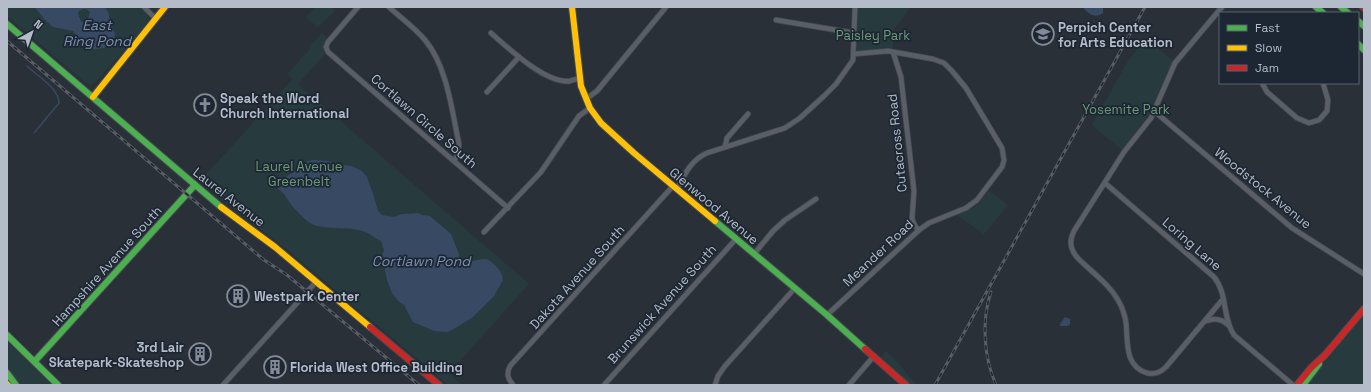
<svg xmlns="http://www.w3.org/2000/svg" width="1371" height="392" viewBox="0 0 1371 392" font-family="'Space Grotesk',sans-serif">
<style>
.green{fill:#273a3e}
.water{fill:#384963;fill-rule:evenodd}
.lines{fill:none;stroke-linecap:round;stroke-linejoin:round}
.stream{stroke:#384963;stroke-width:1.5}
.street-casing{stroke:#484c53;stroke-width:6}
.fast-casing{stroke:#484c53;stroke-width:8}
.slow-casing{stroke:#484c53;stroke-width:8}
.jam-casing{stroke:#484c53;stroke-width:8}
.street{stroke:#5a5e66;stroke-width:4.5}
.fast{stroke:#4caf50;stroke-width:6}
.slow{stroke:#ffc107;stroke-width:6}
.jam{stroke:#c62828;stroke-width:6}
.rail-casing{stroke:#595d64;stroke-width:3}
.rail{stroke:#1d2633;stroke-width:1.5;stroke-dasharray:4.5;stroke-linecap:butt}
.labels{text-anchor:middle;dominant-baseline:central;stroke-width:3.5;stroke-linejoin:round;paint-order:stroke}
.poi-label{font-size:13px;font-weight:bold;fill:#b4bcc9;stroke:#1d2633;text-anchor:start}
.park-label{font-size:13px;fill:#6b9a76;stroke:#1d2633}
.street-label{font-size:13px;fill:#b4bcc9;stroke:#1d2633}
.water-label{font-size:14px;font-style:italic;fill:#7c92b1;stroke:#1d2633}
</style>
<rect width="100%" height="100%" fill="#2a3038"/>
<g class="green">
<path d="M7,7H139C142,10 149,14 149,18C149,24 103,74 96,82L91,85L86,83L7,16Z"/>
<path d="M316,7H332L335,10L318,28L306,17Z"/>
<path d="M858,7H911L891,33L893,39V48L860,51L857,50Z"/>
<path d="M322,33L327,38L323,46L325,54L298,84L529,284L449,373L462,385H448L285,248L224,202L200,181L293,79L287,74L311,48L310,46Z"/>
<path d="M1146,38L1173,61L1146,119L1122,150L1092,125L1128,61Z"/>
<path d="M989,191L1008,205L984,234L957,215L976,206Z"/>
<path d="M1364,315V378L1362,385H1305Z"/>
<path d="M7,341L52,385H22L7,371Z"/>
<path d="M886,351L898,362L910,378L917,385H911L881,357Z"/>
</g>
<g class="water">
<path d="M35,7H105L109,14V18L115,34L114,39L104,48L89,50L73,31L53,27L44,19ZM83,9H86L90,12L88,19L84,23L81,21L78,14L79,11Z"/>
<path d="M1083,7H1103V13C1095,19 1088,14 1083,7Z"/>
<path d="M314,160L328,161L341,165L352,166L362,171L367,177L373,194L378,211L382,215L394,217L402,214L418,213L422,215L430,216L451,234L459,254V261C463,261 466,261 469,261C483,261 484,254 496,266C500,270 502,274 503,280L494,296L473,317L454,329L447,332L434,331L413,322L404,305L398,301L392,293L387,280L382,256L384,250L381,241C372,237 369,232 359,230C346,227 321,230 310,223C304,219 298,212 294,208C288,202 285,192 278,189V182L298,169L301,164L306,163L307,161Z"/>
<path d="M1065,317L1070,319V324L1068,326H1060V324Z"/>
</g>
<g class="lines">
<path class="stream" d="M27,66C37,76 59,88 59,103L34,133"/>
<g class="street-casing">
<g id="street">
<path d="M144,7L156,19"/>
<path d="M358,7L328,42L326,47L328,52L508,208"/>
<path d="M389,7C401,18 415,28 425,40C447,66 452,111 459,144L458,154L454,161"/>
<path d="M1222,7L1175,63L1151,118L1124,152L1074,231C1071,237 1069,244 1073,251C1075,257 1081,261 1085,265C1097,276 1110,286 1118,300C1122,307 1125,315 1126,323C1128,341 1124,366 1147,373C1155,375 1161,372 1166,367L1223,299"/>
<path d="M776,20L854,33"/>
<path d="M491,33C508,48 546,84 570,81C573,80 577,79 579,78"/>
<path d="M893,52L901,77L914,191L912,219L915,226L919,230"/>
<path d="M1262,83L1267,92L1297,118L1309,123L1319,120L1327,111L1328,100L1323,83"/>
<path d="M487,92L519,57"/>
<path d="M586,99L597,91L666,7"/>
<path d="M1154,111L1292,228L1364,274"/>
<path d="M725,147L727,138L748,114"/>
<path d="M1105,183L1214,277C1228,294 1222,317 1234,335L1293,385"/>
<path d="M677,189C685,174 691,160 707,153L785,128L800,118L824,96L836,84L853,60L855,7"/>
<path d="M484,232L541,172L579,116L590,108"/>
<path d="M754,254L773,231L785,220L816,199"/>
<path d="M827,315L919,230L929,223L966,208L977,200L1002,167L1004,160L1002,148L966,88L952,71L944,63L933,59L888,51L854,54"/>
<path d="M1206,321C1214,318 1222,319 1228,325"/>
<path d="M223,385L316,282"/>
<path d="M513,385C508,379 506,374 510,366L673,186"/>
<path d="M604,385L736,239"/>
<path d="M715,385L718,376L725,366L795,288"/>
<path d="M849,385L874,356"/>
</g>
</g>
<g class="fast-casing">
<g id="fast">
<path d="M1316,7L1323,13"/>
<path d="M1341,7L1348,13"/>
<path d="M1358,21L1364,26"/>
<path d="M7,24L221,207"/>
<path d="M1358,44L1364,50"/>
<path d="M715,221L827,315L865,349"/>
<path d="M7,335L58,385"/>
<path d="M35,361L195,185"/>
<path d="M7,373L16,385"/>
<path d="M1303,385L1319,364"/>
</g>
</g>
<g class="slow-casing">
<g id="slow">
<path d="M572,7L581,86L590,108L601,123L634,153L715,221"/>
<path d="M93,97L165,7"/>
<path d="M221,207L275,247L370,327"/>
<path d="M7,384L8,385"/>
</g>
</g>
<g class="jam-casing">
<g id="jam">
<path d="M1363,7L1364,8"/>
<path d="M370,327L439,385"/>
<path d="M865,349L906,385"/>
<path d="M1297,385L1311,368L1325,355L1364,309"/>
</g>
</g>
<use href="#street" class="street"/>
<use href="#fast" class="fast"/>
<use href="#slow" class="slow"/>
<use href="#jam" class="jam"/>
<g class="rail-casing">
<g id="rail">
<path d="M7,41L264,260L287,275L419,385"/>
<path d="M991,292C981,321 984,358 996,385"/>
<path d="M935,385L1145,7"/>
</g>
</g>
<use href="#rail" class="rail"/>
</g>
<defs>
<g id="school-ring" transform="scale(1.15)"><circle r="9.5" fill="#1d2633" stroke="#848b96" stroke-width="1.5"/><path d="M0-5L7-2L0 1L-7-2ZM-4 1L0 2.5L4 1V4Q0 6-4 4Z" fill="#848b96"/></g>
<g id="church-ring" transform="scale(1.15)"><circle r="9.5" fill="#1d2633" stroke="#848b96" stroke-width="1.5"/><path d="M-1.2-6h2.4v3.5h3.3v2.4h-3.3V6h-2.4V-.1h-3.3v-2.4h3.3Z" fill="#848b96"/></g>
<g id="building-ring" transform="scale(1.15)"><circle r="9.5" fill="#1d2633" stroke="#848b96" stroke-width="1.5"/><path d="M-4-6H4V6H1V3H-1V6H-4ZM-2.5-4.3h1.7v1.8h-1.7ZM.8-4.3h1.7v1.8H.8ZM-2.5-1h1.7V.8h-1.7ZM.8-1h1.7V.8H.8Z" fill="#848b96"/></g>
</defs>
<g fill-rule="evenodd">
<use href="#school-ring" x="1043" y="34"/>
<use href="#church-ring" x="205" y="105"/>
<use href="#building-ring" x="238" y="296"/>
<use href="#building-ring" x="200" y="354"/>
<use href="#building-ring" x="275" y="367"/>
</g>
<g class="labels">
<g class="poi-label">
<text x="1058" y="27">Perpich Center<tspan x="1058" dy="15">for Arts Education</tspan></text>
<text x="220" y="98">Speak the Word<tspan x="220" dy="15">Church International</tspan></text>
<text x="254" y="296">Westpark Center</text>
<text x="184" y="347" text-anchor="end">3rd Lair<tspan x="184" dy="15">Skatepark-Skateshop</tspan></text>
<text x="290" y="367">Florida West Office Building</text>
</g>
<g class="park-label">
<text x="873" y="35">Paisley Park</text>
<text x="1126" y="109">Yosemite Park</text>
<text x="299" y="166">Laurel Avenue<tspan x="299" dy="15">Greenbelt</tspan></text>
</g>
<g class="street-label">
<text transform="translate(424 121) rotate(41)">Cortlawn Circle South</text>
<text transform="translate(897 143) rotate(-96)">Cutacross Road</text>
<text transform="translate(1263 188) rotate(39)">Woodstock Avenue</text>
<text transform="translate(229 197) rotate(38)">Laurel Avenue</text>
<text transform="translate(714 206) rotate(40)">Glenwood Avenue</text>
<text transform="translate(1192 244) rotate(41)">Loring Lane</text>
<text transform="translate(878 253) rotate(-43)">Meander Road</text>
<text transform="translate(107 266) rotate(-48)">Hampshire Avenue South</text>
<text transform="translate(577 277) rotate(-48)">Dakota Avenue South</text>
<text transform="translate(662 304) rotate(-48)">Brunswick Avenue South</text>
</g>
<g class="water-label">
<text x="97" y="25">East<tspan x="97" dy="16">Ring Pond</tspan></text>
<text x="421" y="261">Cortlawn Pond</text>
</g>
</g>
<rect width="1371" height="392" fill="none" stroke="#b4bcc9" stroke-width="16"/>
<rect x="1219" y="12" width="140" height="72" fill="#1d2633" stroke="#59626f"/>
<rect x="1227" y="25" width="20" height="6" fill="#4caf50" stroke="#59626f"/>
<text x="1255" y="32" font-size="12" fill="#b4bcc9">Fast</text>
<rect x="1227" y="45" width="20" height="6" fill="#ffc107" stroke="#59626f"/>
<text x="1255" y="52" font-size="12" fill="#b4bcc9">Slow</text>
<rect x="1227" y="65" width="20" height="6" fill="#c62828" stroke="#59626f"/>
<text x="1255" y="72" font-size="12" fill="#b4bcc9">Jam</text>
<g transform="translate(32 32) rotate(40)" stroke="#1d2633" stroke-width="3" paint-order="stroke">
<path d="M0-3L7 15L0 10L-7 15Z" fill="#b4bcc9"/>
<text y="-6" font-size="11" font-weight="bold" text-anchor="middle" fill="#b4bcc9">N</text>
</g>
</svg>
